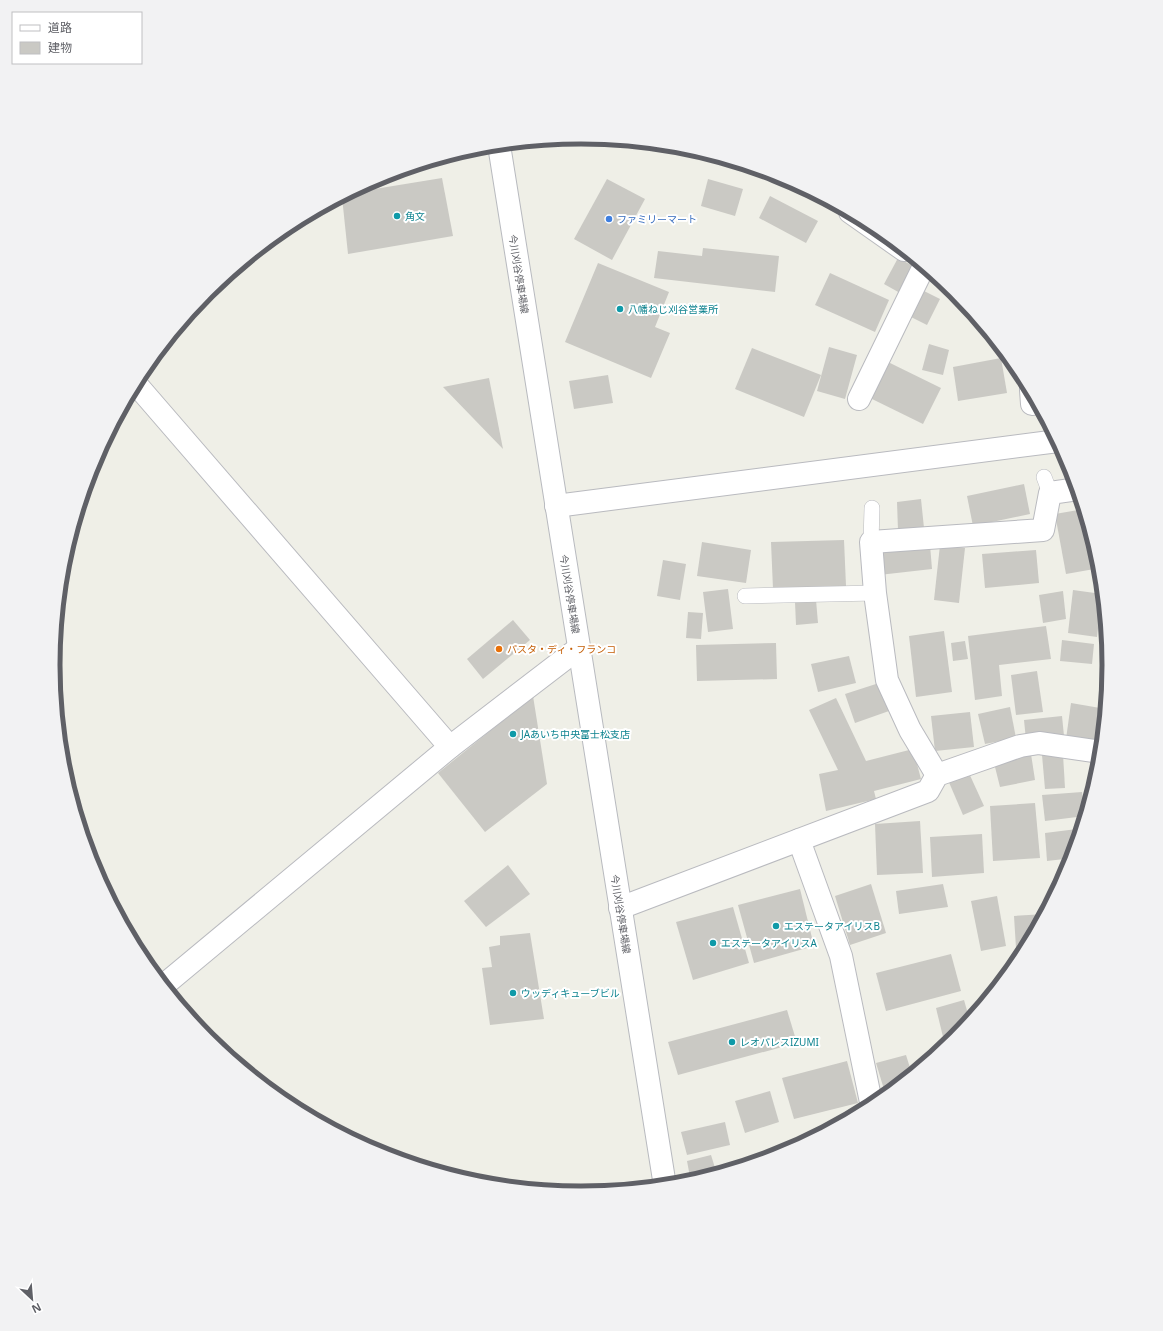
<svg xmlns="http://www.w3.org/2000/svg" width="1163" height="1331" viewBox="0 0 1163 1331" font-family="'Noto Sans','Noto Sans JP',sans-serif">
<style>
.building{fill:#cac9c4}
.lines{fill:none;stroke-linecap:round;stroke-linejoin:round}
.service-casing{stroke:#b9babf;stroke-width:16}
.minor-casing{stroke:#b9babf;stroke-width:24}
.tertiary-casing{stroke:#b9babf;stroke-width:24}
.secondary-casing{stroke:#b8babf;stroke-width:24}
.service{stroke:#fff;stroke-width:15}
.minor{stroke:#fff;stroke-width:22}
.tertiary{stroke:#fff;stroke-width:22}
.secondary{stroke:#fff;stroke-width:22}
.culture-dot{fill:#0f9aa8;stroke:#fff;stroke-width:1.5}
.shop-dot{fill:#3f7fe0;stroke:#fff;stroke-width:1.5}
.food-dot{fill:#e8710a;stroke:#fff;stroke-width:1.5}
.labels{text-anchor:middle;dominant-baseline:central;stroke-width:4;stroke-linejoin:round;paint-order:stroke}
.culture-label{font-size:10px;fill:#0d838f;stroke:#fff;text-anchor:start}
.shop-label{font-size:10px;fill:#366cbe;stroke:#fff;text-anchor:start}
.street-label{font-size:10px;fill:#5f6066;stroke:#fff}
.food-label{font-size:10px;fill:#c56008;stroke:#fff;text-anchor:start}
.rim{fill:none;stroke:#5f6066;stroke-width:5}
</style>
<rect width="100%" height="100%" fill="#efefe7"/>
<g class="building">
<path d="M442,178L453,236L348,254L342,197L350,193Z"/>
<path d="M607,179L645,199L612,260L574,239Z"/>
<path d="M708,179L743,189L735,216L701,206Z"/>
<path d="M770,196L818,221L806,243L759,218Z"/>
<path d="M703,248L779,256L775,292L654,278L658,251L702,256Z"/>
<path d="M898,258L915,267L900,293L884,284Z"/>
<path d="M598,263L669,292L655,327L670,333L651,378L565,342Z"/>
<path d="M830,273L889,300L875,332L815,305Z"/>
<path d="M924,291L940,299L927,325L911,317Z"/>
<path d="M929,344L949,350L943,375L922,370Z"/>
<path d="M829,347L857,355L845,399L817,391Z"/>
<path d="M752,348L821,375L804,417L735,389Z"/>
<path d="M1001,358L1007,393L958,401L953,367Z"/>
<path d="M888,362L941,388L923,424L870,398Z"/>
<path d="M608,375L613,403L574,409L569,381Z"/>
<path d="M489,378L503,449L443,387Z"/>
<path d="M1024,484L1030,514L973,526L967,496Z"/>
<path d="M921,499L924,528L898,530L897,502Z"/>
<path d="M1084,509L1100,568L1066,574L1055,514Z"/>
<path d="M844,540L846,586L773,589L771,542Z"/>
<path d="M702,542L751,550L746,583L697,576Z"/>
<path d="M930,545L932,569L879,575L877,550Z"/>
<path d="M940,545L965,548L959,603L934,600Z"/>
<path d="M1036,550L1039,583L985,588L982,554Z"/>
<path d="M663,560L686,564L680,600L657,596Z"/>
<path d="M728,589L733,629L708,632L703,592Z"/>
<path d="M1073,590L1102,594L1097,637L1068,633Z"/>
<path d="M1063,591L1066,619L1043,623L1039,595Z"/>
<path d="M816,600L818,623L796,625L795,602Z"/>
<path d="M688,612L703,613L701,639L686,638Z"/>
<path d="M513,620L530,640L483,679L467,659Z"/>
<path d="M1046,626L1051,659L999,665L1002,696L975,700L968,636Z"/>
<path d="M944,631L952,692L916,697L909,636Z"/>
<path d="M1062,640L1094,644L1092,664L1060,661Z"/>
<path d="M965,641L968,659L953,661L951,643Z"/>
<path d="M776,643L777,679L697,681L696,645Z"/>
<path d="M1108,644L1110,666L1109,677L1101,676Z"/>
<path d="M849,656L856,683L818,692L811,664Z"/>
<path d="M1037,671L1043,712L1016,715L1011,675Z"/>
<path d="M879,683L889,711L855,723L845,694Z"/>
<path d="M533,696L547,784L485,832L438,773Z"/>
<path d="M836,698L866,761L913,749L921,779L874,791L876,799L826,811L819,774L838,770L809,710Z"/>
<path d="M1071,703L1106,709L1102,745L1066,739Z"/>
<path d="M1010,707L1016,738L985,744L978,714Z"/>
<path d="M970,712L974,747L935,751L931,716Z"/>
<path d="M1062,716L1064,736L1026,740L1024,720Z"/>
<path d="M1031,754L1035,780L1000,787L994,763Z"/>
<path d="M1063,754L1065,788L1045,789L1042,755Z"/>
<path d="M968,771L984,806L963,815L948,780Z"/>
<path d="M1082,792L1085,816L1045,821L1042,795Z"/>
<path d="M1035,803L1040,858L993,861L990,806Z"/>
<path d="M920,821L923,873L877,875L875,824Z"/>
<path d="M1077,829L1078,839L1073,858L1047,861L1045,833Z"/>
<path d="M982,834L984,873L932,877L930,837Z"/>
<path d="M508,865L530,894L486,927L464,901Z"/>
<path d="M871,884L886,933L850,945L835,896Z"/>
<path d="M943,884L948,907L899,914L896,891Z"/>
<path d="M800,889L814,946L754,963L738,905Z"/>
<path d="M997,896L1006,946L981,951L971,901Z"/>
<path d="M733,907L749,963L693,980L676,922Z"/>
<path d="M1045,914L1021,959L1017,964L1014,916Z"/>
<path d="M530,933L544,1019L490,1025L482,968L492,967L489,947L500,945V936Z"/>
<path d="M951,954L961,991L886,1011L876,973Z"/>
<path d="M964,1000L970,1021L955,1039L951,1043L945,1045L936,1008Z"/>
<path d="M787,1010L797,1043L678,1075L668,1042Z"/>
<path d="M906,1055L912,1074L886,1096L876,1063Z"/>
<path d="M847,1061L858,1103L794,1119L782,1078Z"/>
<path d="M770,1091L779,1122L745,1133L735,1101Z"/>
<path d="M725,1122L730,1145L687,1155L681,1132Z"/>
<path d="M711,1155L716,1171L690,1177L687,1161Z"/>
</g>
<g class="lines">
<g class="service-casing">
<g id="service">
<path d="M1044,477L1050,493"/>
<path d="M871,542L872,508"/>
<path d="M745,596L875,593"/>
<path d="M1096,782L1100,752"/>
</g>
</g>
<g class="minor-casing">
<g id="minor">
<path d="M850,212L904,250"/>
<path d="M136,384L450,747"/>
<path d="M1031,390L1032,404"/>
<path d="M859,399L924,266"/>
<path d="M937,775L910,730L887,680L875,593L871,542L1043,530L1050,493L1078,489"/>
<path d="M799,840L841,956L872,1107"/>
<path d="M620,908L928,791L937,775L1020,746L1039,743L1101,752"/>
<path d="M164,985L450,747L579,648"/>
</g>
</g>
<g class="tertiary-casing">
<path id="tertiary" d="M556,506L1058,441"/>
</g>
<g class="secondary-casing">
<path id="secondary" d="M499,145L665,1186"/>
</g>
<use href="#service" class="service"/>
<use href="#minor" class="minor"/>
<use href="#tertiary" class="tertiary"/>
<use href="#secondary" class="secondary"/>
</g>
<g class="culture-dot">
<circle cx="397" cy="216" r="4"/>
<circle cx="620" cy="309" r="4"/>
<circle cx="513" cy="734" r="4"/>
<circle cx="776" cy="926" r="4"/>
<circle cx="713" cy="943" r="4"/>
<circle cx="513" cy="993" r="4"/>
<circle cx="732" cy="1042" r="4"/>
</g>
<circle class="shop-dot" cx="609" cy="219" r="4"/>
<circle class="food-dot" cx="499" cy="649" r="4"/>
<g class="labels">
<g class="culture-label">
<text x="405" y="216">角文</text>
<text x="628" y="309">八幡ねじ刈谷営業所</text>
<text x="521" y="734">JAあいち中央富士松支店</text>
<text x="784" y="926">エステータアイリスB</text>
<text x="721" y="943">エステータアイリスA</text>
<text x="521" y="993">ウッディキューブビル</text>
<text x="740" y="1042">レオパレスIZUMI</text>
</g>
<g class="shop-label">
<text x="617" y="219">ファミリーマート</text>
</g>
<g class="street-label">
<text transform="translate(519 274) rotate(81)">今川刈谷停車場線</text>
<text transform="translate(570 594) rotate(81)">今川刈谷停車場線</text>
<text transform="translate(621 914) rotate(81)">今川刈谷停車場線</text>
</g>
<g class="food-label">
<text x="507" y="649">パスタ・ディ・フランコ</text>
</g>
</g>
<path d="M0 0H1163V1331H0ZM60 665a521 521 0 1 1 1042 0a521 521 0 1 1-1042 0Z" fill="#f2f2f3" fill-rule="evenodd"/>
<path class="rim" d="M60 665a521 521 0 1 1 1042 0a521 521 0 1 1-1042 0Z"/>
<rect x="12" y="12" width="130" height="52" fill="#ffffff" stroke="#bfbfc2"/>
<rect x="20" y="25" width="20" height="6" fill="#ffffff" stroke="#bfbfc2"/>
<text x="48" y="32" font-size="12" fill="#5f6066">道路</text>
<rect x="20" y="42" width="20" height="12" fill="#cac9c4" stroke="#bfbfc2"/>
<text x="48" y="52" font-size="12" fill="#5f6066">建物</text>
<g transform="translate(32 1299) rotate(154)" stroke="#ffffff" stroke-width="3" paint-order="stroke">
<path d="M0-3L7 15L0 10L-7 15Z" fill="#5f6066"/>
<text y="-6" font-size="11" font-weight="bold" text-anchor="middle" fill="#5f6066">N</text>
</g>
</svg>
